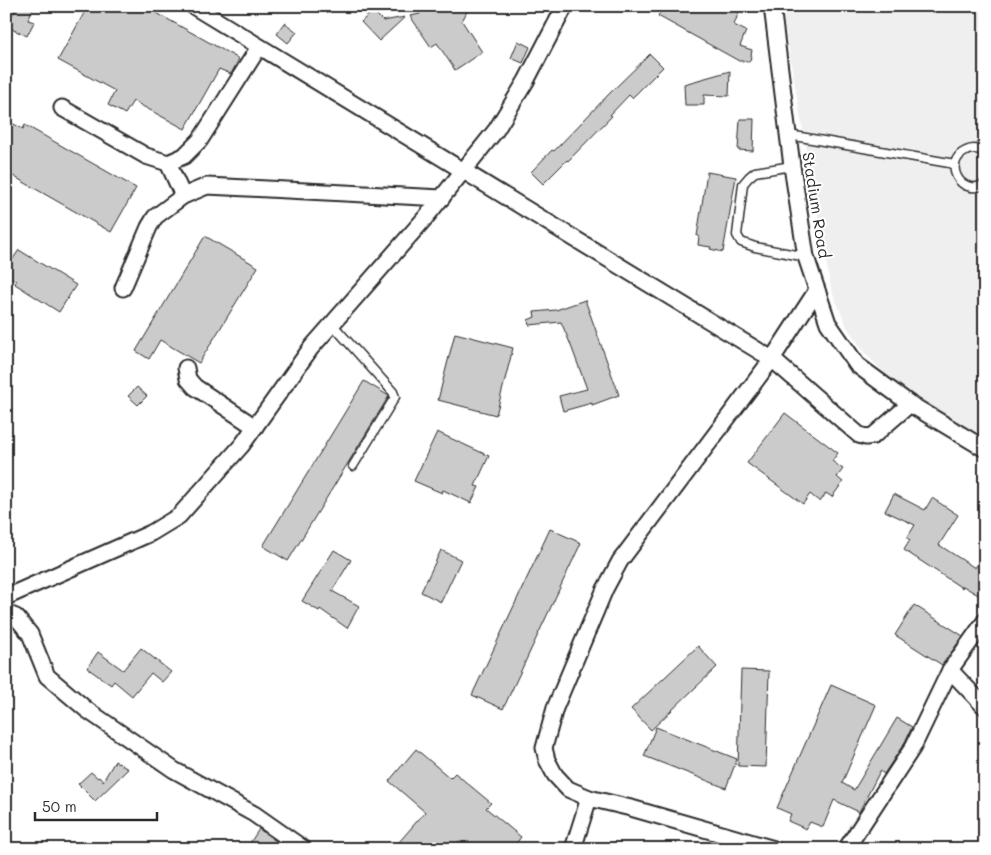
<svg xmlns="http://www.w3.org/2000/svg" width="991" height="855" viewBox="0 0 991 855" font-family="Mali,sans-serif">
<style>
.built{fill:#efefef}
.building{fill:#cbcbcb;stroke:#2b2b2b}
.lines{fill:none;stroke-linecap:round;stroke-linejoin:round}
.lane-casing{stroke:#2b2b2b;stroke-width:11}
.street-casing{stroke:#2b2b2b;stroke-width:19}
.lane{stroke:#fff;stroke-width:8}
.street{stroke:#fff;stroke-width:15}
.labels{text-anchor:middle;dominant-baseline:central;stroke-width:4;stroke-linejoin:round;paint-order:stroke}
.street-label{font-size:16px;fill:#2b2b2b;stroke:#fff}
</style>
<rect width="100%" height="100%" fill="#fff"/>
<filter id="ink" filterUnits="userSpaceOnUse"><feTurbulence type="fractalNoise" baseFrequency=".02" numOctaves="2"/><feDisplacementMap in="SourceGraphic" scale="10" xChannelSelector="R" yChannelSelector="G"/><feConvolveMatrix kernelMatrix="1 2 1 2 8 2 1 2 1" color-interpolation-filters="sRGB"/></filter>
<g filter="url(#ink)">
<path class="built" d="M781,6H985V437L909,399L864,352L847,327L831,289Z"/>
<g class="building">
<path d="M17,6H34L28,20L34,22L27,36L7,27Z"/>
<path d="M88,6H144L239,59L231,74L219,69L185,129L133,101L125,114L108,105L115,91L58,60Z"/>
<path d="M416,6H470L462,21L482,52L455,70L437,43L431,47L410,16L420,14Z"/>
<path d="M664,6H741L734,25L746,31L740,46L752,50L750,61H739L658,16Z"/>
<path d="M373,11L383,21L405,17L379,41L361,22Z"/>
<path d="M285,23L297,32L288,43L277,34Z"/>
<path d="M518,41L530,47L523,63L511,58Z"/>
<path d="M650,54L663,67L632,98L629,95L610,115L612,116L568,161L567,160L543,184L531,172L552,150L554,151L610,93Z"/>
<path d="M730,71L729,96L704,95V105H685L684,84Z"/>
<path d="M740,119H754L753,151L738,150Z"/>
<path d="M6,120L23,129L25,125L136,188L111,232L6,172Z"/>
<path d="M707,172L736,177L723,252L710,249L711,247L698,245L699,236H697Z"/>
<path d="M205,236L258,267L199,363L160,340L149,359L136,351Z"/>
<path d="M19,250L76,285L59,312L15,284L16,281L6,274V269Z"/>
<path d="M585,300L619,395L592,405V403L563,411L559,396L587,389L570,343L561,322L529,325L528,320L535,317L534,312L556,310Z"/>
<path d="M455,333L513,348L496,415L438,400Z"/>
<path d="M364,381L389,396L288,561L263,546Z"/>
<path d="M137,387L147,396L138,405L128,396Z"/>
<path d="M785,413L838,453L832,461L843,469L837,477L843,482L832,497L826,493L820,502L810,494L803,504L747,463Z"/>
<path d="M437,432L489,456L475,486L479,487L471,503L443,490L442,493L414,481Z"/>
<path d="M894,494L925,510L932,498L958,515L939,545L975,568L985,551V599L963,586L962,588L904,550L910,540L907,538L915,525L885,511Z"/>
<path d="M550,529L581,543L503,709L472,695Z"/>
<path d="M334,550L351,560L332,591L359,606L347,628L320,609L319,611L302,601Z"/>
<path d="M441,550L461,560L441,602L421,592Z"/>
<path d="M914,605L963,636L942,665L895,635Z"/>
<path d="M698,646L717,667L651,730L631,709Z"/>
<path d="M141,648L171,672L162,682L151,673L132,696L114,681L111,685L87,668L98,652L123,670Z"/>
<path d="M741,670L769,671L766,767L738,766Z"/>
<path d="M831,685L876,705L842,783L854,790L897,718L912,727L905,742L884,774L880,771L859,812L834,800L823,827L810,822L806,829L788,821L791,814L777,808Z"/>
<path d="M656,727L737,759L726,788L644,756Z"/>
<path d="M416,749L450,778L455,773L491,803L486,808L521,837L512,849H469L459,841L452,849H393L425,812L389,781Z"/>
<path d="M115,761L128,769L95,801L78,784L91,772L98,778L99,777L103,781Z"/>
<path d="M259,829L287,849H258L250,843Z"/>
</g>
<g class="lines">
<g class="lane-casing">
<g id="lane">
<path d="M789,135L955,164"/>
<path d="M985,152C979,149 972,148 966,151C942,162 960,198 985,184"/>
<path d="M792,166L755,172L749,177L743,184L737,235L741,242L755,247L806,257"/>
<path d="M332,324L393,392L395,397L353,466"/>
</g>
</g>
<g class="street-casing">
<g id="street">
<path d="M193,6L772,359L859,435L866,437L873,436L910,404"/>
<path d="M772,6L792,166L806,257L828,323L857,365L910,404L985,449"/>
<path d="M62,108L146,156L168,163L184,156L200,140L259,47"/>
<path d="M168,163L183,196"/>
<path d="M123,288L149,227L155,217L183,196L207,186L442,198"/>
<path d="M186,368L188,379L195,387L255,427"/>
<path d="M6,597L151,533L179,516L242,445L311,348L426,217L496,130L526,81L565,6"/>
<path d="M6,613L16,617L30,634L47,676L87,710L174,770L254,814L304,849"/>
<path d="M950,670L985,707"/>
<path d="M573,849L589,798"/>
<path d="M774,849L631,808L589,798L568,789L555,775L547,760L544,748L555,708L605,589L620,561L772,359L817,290"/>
<path d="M846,849L913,747L950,670L985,621"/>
</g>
</g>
<use href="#lane" class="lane"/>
<use href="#street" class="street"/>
</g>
</g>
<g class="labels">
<g class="street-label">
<text transform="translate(817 205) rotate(81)">Stadium Road</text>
</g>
</g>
<rect width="991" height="855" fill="none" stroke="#fff" stroke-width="25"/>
<rect x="12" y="12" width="966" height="830" fill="none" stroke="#2b2b2b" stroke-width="2" filter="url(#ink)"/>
<path d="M35 812v8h122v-8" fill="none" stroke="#2b2b2b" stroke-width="2.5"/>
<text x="42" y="812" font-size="15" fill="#2b2b2b" stroke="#ffffff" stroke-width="4" paint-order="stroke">50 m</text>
</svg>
